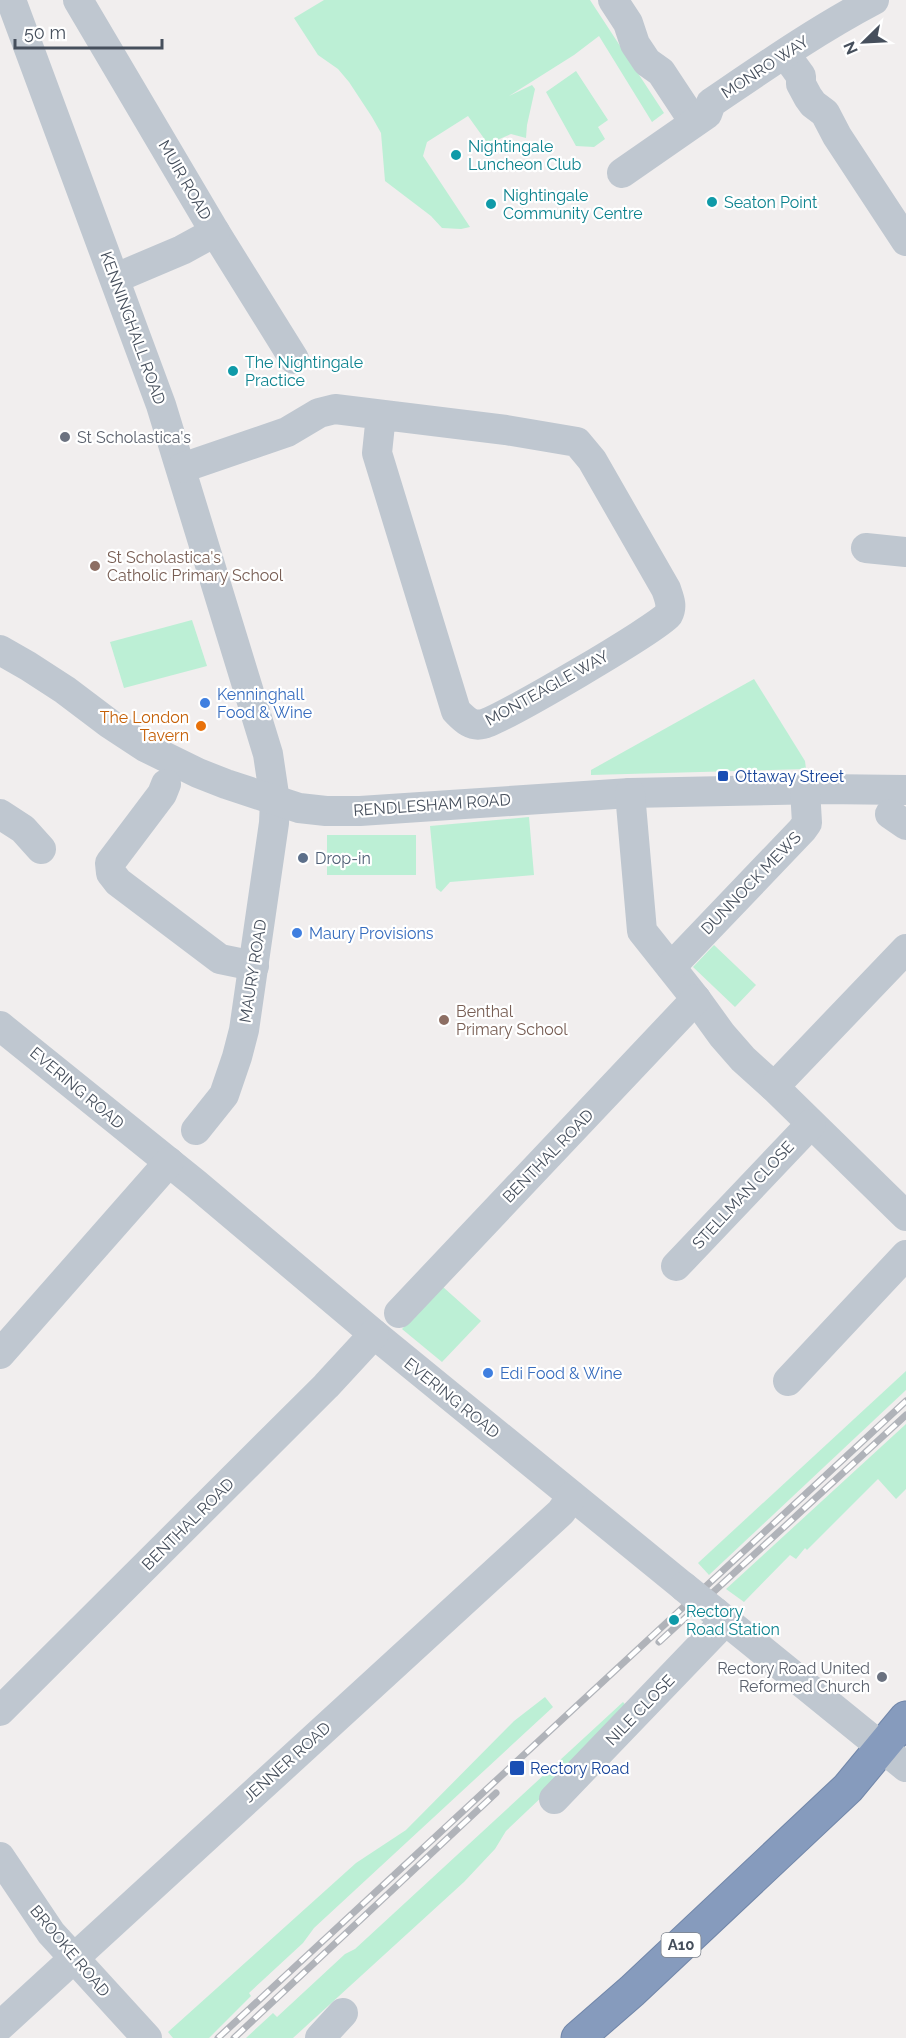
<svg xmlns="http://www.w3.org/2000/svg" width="906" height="2038" viewBox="0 0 906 2038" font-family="Raleway,sans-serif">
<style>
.green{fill:#bcefd5}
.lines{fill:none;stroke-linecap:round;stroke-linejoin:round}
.highway-casing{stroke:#7186a9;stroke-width:35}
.minor{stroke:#bfc7d0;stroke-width:30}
.highway{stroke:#869bbd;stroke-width:33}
.rail-casing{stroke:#b0b3b9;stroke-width:7}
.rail{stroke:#fff;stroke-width:4.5;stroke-dasharray:14;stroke-linecap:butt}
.minor-bridge{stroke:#bfc7d0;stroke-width:30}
.culture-dot{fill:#0f9aa8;stroke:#fff;stroke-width:2}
.worship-dot{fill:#6b7280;stroke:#fff;stroke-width:2}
.education-dot{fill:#8d6e63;stroke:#fff;stroke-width:2}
.shop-dot{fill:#3f7fe0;stroke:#fff;stroke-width:2}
.food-dot{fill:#e8710a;stroke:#fff;stroke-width:2}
.transit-dot{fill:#1a4fb4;stroke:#fff;stroke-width:2}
.service-dot{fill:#5c6f8a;stroke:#fff;stroke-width:2}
.labels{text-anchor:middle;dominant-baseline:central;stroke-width:4.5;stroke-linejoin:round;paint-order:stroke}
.shield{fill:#fff;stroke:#7e848d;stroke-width:1.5}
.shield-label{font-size:15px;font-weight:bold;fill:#464f5c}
.street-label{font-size:16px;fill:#464f5c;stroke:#fff}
.culture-label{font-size:16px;fill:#0d838f;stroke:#fff;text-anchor:start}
.worship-label{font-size:16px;fill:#5b616d;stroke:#fff;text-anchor:start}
.education-label{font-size:16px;fill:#785e54;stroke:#fff;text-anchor:start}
.shop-label{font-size:16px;fill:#366cbe;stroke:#fff;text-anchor:start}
.food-label{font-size:16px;fill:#c56008;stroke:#fff;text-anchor:end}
.transit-label{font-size:16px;fill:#164399;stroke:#fff;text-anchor:start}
.service-label{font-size:16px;fill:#4e5e75;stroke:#fff;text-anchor:start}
</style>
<rect width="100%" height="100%" fill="#f1eeee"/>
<g class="green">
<path d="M324,0H590L664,113L652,122L599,36L574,55L509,96L532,85L535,89L527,125L526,138L511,134L488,144L468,116L427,142L423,156L470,227L461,229L442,228L431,216L385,181L381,133L372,117L349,82L338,69L318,55L294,18Z"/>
<path d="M576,71L608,120L598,127L605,139L594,147L576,146L546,92Z"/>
<path d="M192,620L207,666L124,688L110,642Z"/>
<path d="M754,679L805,761L806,769L591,775V770Z"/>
<path d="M529,817L534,875L450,882L441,892L436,888L430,826Z"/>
<rect x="327" y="835" width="89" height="40"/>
<path d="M714,945L756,985L735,1007L693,967Z"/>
<path d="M443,1287L481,1321L442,1362L402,1329Z"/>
<path d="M906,1371V1390L709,1575L698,1563Z"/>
<path d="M906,1424V1489L896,1499L878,1479L807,1550L805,1548L796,1559L790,1555L744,1602L726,1589Z"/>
<path d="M545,1697L553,1707L314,1928L303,1943L249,1993L251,1996L209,2038H173L168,2032L356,1863L406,1830L514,1721Z"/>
<path d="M623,1702L630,1710L586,1755L506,1831L495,1849L464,1882L293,2038H246L273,2013L277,2017L345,1954L355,1949Z"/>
</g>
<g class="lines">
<g class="highway-casing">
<path id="highway" d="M578,2038L632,1991L848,1788L906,1718"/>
</g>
<g class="minor">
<path d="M11,0L161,405L268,754L275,801L274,823L244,1030L237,1057L224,1095L196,1130"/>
<path d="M78,0L215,232L294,359"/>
<path d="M613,0L628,23L635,44L647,62L661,72L694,122"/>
<path d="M785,54L801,76V84L808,97L813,104L825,113L837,136L906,241"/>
<path d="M622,173L707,114L711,103C764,67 817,30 874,0"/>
<path d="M116,278L182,250L215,232"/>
<path d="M182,468L287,432L319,413L335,409L506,430L577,442L592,460L666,589C669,598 673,606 668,615C661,626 500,721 483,724C471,727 464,719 456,711L377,453L381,415"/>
<path d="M866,548L906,552"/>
<path d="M0,650L28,666L65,690L110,724L145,747L198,773L226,784L299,808L326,811H360L630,793L823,789L906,790"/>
<path d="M166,784L162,794L110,863L111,873L118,882L220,959L254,966"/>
<path d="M630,793L642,931L696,999L722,1035L743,1059L774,1087L906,1216"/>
<path d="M0,814L23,829L41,849"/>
<path d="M890,814L906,825"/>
<path d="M671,967L802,830L807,823L805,789"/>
<path d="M0,1026L196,1184L374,1334L684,1587"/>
<path d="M774,1087L906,949"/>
<path d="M676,1266L811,1124"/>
<path d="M399,1313L696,999"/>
<path d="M0,1354L169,1162"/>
<path d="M788,1381L906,1255"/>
<path d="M715,1612L906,1767"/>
<path d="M0,1711L326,1386L374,1334"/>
<path d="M554,1799L725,1621"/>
<path d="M0,1857L51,1933L147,2038"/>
<path d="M0,2026L561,1512L572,1496"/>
<path d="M320,2038L343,2013"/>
</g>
<use href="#highway" class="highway"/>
<g class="rail-casing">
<g id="rail">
<path d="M659,1642L906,1415"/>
<path d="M218,2038L906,1401"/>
<path d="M234,2038L496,1793"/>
</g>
</g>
<use href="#rail" class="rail"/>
<path class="minor-bridge" d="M684,1587L715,1612"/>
</g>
<g class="culture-dot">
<circle cx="456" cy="155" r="6"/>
<circle cx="712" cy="202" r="6"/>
<circle cx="491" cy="204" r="6"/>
<circle cx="233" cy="371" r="6"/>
<circle cx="674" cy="1620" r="6"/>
</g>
<g class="worship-dot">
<circle cx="65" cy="437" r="6"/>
<circle cx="882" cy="1677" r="6"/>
</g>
<g class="education-dot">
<circle cx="95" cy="566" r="6"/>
<circle cx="444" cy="1020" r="6"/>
</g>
<g class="shop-dot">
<circle cx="205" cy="703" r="6"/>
<circle cx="297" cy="933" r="6"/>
<circle cx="488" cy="1373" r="6"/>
</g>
<circle class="food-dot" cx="201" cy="726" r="6"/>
<g class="transit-dot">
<rect x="717" y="770" width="12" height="12" rx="3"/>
<rect x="509" y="1760" width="16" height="16" rx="3"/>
</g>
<circle class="service-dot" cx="303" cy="858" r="6"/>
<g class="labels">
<rect class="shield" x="661.5" y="1933" width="39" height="24" rx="4.5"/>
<g class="shield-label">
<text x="681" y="1945">A10</text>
</g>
<g class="street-label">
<text transform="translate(765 67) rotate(-33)">MONRO WAY</text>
<text transform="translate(185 180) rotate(60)">MUIR ROAD</text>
<text transform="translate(133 328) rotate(70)">KENNINGHALL ROAD</text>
<text transform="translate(547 688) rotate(-29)">MONTEAGLE WAY</text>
<text transform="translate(432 805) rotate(-4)">RENDLESHAM ROAD</text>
<text transform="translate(751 883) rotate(-46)">DUNNOCK MEWS</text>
<text transform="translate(253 971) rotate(-81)">MAURY ROAD</text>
<text transform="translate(77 1088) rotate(40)">EVERING ROAD</text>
<text transform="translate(548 1156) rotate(-46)">BENTHAL ROAD</text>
<text transform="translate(743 1195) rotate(-47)">STELLMAN CLOSE</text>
<text transform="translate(452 1398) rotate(39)">EVERING ROAD</text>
<text transform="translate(188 1524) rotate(-45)">BENTHAL ROAD</text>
<text transform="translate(640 1710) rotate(-46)">NILE CLOSE</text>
<text transform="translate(287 1762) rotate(-42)">JENNER ROAD</text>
<text transform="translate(70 1951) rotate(50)">BROOKE ROAD</text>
</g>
<g class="culture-label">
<text x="468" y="146">Nightingale<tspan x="468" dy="18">Luncheon Club</tspan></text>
<text x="503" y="195">Nightingale<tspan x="503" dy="18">Community Centre</tspan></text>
<text x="724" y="202">Seaton Point</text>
<text x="245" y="362">The Nightingale<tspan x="245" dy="18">Practice</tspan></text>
<text x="686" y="1611">Rectory<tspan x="686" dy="18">Road Station</tspan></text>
</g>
<g class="worship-label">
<text x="77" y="437">St Scholastica's</text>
<text x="870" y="1668" text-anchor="end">Rectory Road United<tspan x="870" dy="18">Reformed Church</tspan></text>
</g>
<g class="education-label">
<text x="107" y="557">St Scholastica's<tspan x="107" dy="18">Catholic Primary School</tspan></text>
<text x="456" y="1011">Benthal<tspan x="456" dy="18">Primary School</tspan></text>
</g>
<g class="shop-label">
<text x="217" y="694">Kenninghall<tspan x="217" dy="18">Food &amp; Wine</tspan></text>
<text x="309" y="933">Maury Provisions</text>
<text x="500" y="1373">Edi Food &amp; Wine</text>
</g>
<g class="food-label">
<text x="189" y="717">The London<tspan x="189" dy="18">Tavern</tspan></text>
</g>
<g class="transit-label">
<text x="735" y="776">Ottaway Street</text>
<text x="530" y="1768">Rectory Road</text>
</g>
<g class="service-label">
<text x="315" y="858">Drop-in</text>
</g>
</g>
<g transform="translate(864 42) rotate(246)" stroke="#ffffff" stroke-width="4.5" paint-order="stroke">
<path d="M0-4.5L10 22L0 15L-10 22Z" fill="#464f5c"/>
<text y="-9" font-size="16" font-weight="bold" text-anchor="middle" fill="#464f5c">N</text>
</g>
<path d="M15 39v9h147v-9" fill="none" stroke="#464f5c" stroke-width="3"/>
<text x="24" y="39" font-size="18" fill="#464f5c" stroke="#ffffff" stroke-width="4.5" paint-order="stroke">50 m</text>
</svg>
